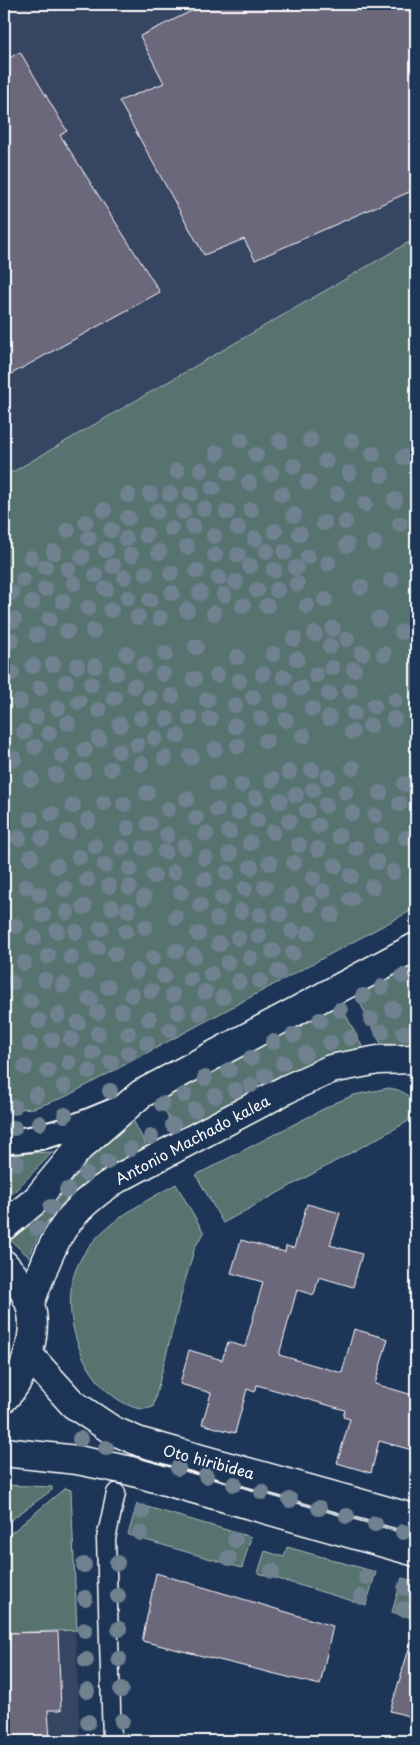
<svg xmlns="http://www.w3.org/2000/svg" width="420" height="1745" viewBox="0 0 420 1745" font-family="'Playpen Sans',sans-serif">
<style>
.built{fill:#354462}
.green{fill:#567370;stroke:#aab9b8}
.building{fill:#6c677b;stroke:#fff}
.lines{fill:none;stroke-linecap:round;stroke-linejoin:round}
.pedestrian-casing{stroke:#fff;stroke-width:21}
.minor-casing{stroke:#fff;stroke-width:28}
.secondary-casing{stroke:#fff;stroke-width:31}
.primary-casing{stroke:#fff;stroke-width:31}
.pedestrian{stroke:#1d3557;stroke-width:18}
.minor{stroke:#1d3557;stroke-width:24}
.secondary{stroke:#1d3557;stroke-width:28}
.primary{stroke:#1d3557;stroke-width:28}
.tree{fill:#708190}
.labels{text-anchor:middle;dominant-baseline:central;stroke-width:4;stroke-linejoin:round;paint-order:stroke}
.street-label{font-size:15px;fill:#fff;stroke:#1d3557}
</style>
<rect width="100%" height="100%" fill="#1d3557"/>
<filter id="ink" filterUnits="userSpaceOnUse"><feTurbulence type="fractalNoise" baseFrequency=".02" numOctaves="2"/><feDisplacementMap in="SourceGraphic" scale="10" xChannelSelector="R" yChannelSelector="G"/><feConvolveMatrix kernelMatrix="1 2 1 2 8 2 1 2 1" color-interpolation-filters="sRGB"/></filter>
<g filter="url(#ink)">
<g class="built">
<path d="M4,4H416V238L4,477Z"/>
<path d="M73,1566L80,1741H4V1569Z"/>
</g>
<g class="green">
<path d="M416,238V908L65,1097L34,1108L4,1110V477Z"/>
<path d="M416,960V1045L381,1044L355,993Z"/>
<path d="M339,1002L363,1048L328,1056L176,1134L159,1098Z"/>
<path d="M389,1088C410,1091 420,1104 407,1122L223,1223L196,1175L335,1103L354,1095Z"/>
<path d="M132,1118L148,1149C91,1178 54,1194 29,1257L9,1239C53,1202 87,1154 132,1118Z"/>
<path d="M53,1152L4,1202V1154Z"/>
<path d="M176,1184L204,1233L195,1247L183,1288L153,1407C141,1411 134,1408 124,1403C82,1381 59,1313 76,1269C92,1228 139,1205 176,1184Z"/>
<path d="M4,1485L52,1487V1490L4,1525Z"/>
<path d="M65,1488L71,1490L77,1630L4,1633V1539Z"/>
<path d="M137,1504L251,1537L242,1568L128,1535Z"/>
<path d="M287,1547L376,1572L366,1605L258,1573L265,1551L284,1557Z"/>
<path d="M402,1578L416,1582V1619L392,1612Z"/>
</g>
<g class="building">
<path d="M206,4H405L416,25V189L255,260L244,239L204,255L119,101L164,83L140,36Z"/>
<path d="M20,52L67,131L60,135L160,292L4,378V61Z"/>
<path d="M307,1204L340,1213L330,1245L362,1254L353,1287L319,1277L314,1295L297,1290L279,1355L342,1373L354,1329L388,1339L375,1384L416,1396V1451L379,1441L371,1473L337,1463L350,1419L343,1417L345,1410L257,1385L255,1392L247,1389L235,1433L202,1424L211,1393L180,1384L189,1350L222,1360L228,1342L245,1347L263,1282L231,1273L241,1240L285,1252L286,1246L294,1248Z"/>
<path d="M156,1573L333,1626L320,1685L142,1641Z"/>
<path d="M58,1632L61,1710H48L50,1741H4V1633Z"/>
<path d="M411,1642L416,1643V1718L390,1711Z"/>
</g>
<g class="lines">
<g class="pedestrian-casing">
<path id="pedestrian" d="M112,1741L106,1539L116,1493"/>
</g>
<g class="minor-casing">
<path id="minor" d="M4,1141C44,1142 84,1123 121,1108"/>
</g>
<g class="secondary-casing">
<g id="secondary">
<path d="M4,1226L37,1199L79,1148L141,1094L416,947"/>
<path d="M30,1303C53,1243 60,1215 117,1179L287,1089L331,1069L378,1060L416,1059"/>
</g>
</g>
<g class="primary-casing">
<g id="primary">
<path d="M4,1264C14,1275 23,1287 29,1302C40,1330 25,1378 4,1398"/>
<path d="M28,1354L73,1404L112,1430L140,1442L416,1519"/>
<path d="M4,1452L77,1460L127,1470L416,1552"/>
</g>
</g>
<use href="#pedestrian" class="pedestrian"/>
<use href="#minor" class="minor"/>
<use href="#secondary" class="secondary"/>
<use href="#primary" class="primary"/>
</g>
<g class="tree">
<circle cx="241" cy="440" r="8"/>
<circle cx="310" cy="440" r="8"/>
<circle cx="280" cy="441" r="8"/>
<circle cx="352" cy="441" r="8"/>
<circle cx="217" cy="453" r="8"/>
<circle cx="373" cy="454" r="8"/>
<circle cx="256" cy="455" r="8"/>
<circle cx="404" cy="457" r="8"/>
<circle cx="326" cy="461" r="8"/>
<circle cx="294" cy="466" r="8"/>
<circle cx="201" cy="470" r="8"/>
<circle cx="177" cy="471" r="8"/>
<circle cx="229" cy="473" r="8"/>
<circle cx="271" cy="473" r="8"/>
<circle cx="349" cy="473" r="8"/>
<circle cx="382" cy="475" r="8"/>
<circle cx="308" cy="482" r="8"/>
<circle cx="249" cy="483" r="8"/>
<circle cx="213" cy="488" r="8"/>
<circle cx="191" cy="493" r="8"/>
<circle cx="150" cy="494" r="8"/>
<circle cx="170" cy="494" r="8"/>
<circle cx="282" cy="494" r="8"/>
<circle cx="337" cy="494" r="8"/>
<circle cx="128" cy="495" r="8"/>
<circle cx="395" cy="500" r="8"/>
<circle cx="365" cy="504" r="8"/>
<circle cx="204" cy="509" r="8"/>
<circle cx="104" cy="510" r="8"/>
<circle cx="251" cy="510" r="8"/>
<circle cx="157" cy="511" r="8"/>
<circle cx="183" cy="512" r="8"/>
<circle cx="227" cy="512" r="8"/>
<circle cx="294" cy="515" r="8"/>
<circle cx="128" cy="518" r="8"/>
<circle cx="86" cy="522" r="8"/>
<circle cx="345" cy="522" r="8"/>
<circle cx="324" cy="523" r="8"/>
<circle cx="400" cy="524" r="8"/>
<circle cx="193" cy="526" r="8"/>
<circle cx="238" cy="528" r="8"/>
<circle cx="171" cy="529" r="8"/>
<circle cx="68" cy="530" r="8"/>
<circle cx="111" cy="530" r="8"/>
<circle cx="275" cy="531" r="8"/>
<circle cx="300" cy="534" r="8"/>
<circle cx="146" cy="535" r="8"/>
<circle cx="214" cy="536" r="8"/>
<circle cx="89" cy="538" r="8"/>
<circle cx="126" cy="539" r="8"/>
<circle cx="255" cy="539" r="8"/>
<circle cx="374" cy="543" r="8"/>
<circle cx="347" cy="545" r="8"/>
<circle cx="187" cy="547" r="8"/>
<circle cx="106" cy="550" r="8"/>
<circle cx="267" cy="551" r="8"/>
<circle cx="54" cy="552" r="8"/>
<circle cx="159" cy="552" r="8"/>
<circle cx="285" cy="552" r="8"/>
<circle cx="131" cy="555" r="8"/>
<circle cx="215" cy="555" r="8"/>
<circle cx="238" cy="555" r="8"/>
<circle cx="82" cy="557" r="8"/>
<circle cx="308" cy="557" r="8"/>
<circle cx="31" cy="558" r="8"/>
<circle cx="328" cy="563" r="8"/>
<circle cx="113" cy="566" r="8"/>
<circle cx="250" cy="566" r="8"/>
<circle cx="45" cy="567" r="8"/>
<circle cx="296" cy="568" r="8"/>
<circle cx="68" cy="569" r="8"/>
<circle cx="274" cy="570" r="8"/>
<circle cx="197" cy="571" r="8"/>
<circle cx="146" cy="573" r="8"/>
<circle cx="171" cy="573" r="8"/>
<circle cx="96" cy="575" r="8"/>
<circle cx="125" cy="577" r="8"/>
<circle cx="219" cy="578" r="8"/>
<circle cx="23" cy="580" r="8"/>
<circle cx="391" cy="580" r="8"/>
<circle cx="236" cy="582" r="8"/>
<circle cx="74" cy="583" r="8"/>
<circle cx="297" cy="584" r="8"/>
<circle cx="361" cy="587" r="8"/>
<circle cx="45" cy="589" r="8"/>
<circle cx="106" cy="589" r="8"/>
<circle cx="257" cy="590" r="8"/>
<circle cx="277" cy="590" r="8"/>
<circle cx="12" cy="593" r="8"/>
<circle cx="172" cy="593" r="8"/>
<circle cx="200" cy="593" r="8"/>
<circle cx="224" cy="595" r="8"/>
<circle cx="128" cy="598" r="8"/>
<circle cx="150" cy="600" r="8"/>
<circle cx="325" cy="600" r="8"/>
<circle cx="63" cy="601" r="8"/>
<circle cx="32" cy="603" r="8"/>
<circle cx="243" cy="606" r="8"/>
<circle cx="267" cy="606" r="8"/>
<circle cx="307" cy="606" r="8"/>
<circle cx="88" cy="608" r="8"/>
<circle cx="111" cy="610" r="8"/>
<circle cx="187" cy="610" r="8"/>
<circle cx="214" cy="613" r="8"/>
<circle cx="138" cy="617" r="8"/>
<circle cx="160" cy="618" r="8"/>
<circle cx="49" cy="619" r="8"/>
<circle cx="379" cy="619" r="8"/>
<circle cx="14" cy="620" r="8"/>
<circle cx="333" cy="629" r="8"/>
<circle cx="67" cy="631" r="8"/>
<circle cx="93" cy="631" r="8"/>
<circle cx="402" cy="632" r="8"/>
<circle cx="315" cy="634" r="8"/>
<circle cx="37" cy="635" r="8"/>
<circle cx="294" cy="639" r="8"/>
<circle cx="347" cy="639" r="8"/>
<circle cx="12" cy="640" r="8"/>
<circle cx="330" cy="646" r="8"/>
<circle cx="196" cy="647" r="8"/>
<circle cx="362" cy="653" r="8"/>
<circle cx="127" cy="654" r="8"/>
<circle cx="165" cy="654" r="8"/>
<circle cx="273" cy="654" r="8"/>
<circle cx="384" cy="654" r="8"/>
<circle cx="237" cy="657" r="8"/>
<circle cx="297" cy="659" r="8"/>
<circle cx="53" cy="664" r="8"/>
<circle cx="144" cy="665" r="8"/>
<circle cx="33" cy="666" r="8"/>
<circle cx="77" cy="666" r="8"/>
<circle cx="95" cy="666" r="8"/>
<circle cx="332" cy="668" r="8"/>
<circle cx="354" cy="669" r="8"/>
<circle cx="12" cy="673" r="8"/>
<circle cx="116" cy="673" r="8"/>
<circle cx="163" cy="674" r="8"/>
<circle cx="263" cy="674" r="8"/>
<circle cx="217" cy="675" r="8"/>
<circle cx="316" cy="675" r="8"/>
<circle cx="284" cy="677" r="8"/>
<circle cx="194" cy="679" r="8"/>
<circle cx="239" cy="681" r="8"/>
<circle cx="66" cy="682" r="8"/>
<circle cx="91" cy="684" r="8"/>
<circle cx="134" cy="686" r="8"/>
<circle cx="40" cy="688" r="8"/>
<circle cx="301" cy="688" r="8"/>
<circle cx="350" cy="691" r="8"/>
<circle cx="329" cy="694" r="8"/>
<circle cx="172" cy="696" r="8"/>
<circle cx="253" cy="697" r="8"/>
<circle cx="114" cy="698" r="8"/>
<circle cx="150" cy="698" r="8"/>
<circle cx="207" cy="700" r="8"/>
<circle cx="395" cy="700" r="8"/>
<circle cx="281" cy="701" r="8"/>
<circle cx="20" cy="702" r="8"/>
<circle cx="79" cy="702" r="8"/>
<circle cx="235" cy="705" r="8"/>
<circle cx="374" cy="706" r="8"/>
<circle cx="58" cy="708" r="8"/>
<circle cx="312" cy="709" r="8"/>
<circle cx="99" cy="710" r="8"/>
<circle cx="354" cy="713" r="8"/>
<circle cx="36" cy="717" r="8"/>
<circle cx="141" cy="718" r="8"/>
<circle cx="190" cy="718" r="8"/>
<circle cx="261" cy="718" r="8"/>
<circle cx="329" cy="718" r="8"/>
<circle cx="167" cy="719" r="8"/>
<circle cx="210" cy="719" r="8"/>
<circle cx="394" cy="719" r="8"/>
<circle cx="286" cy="720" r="8"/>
<circle cx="68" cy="723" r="8"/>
<circle cx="120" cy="725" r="8"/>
<circle cx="235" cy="726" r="8"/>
<circle cx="370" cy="726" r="8"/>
<circle cx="24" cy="732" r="8"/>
<circle cx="352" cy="732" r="8"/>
<circle cx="49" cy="733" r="8"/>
<circle cx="178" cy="736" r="8"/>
<circle cx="303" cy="736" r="8"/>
<circle cx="155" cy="738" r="8"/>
<circle cx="99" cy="739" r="8"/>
<circle cx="266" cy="741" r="8"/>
<circle cx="137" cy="745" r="8"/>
<circle cx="238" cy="746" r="8"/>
<circle cx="35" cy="747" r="8"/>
<circle cx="215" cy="749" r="8"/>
<circle cx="85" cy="750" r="8"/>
<circle cx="119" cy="751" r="8"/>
<circle cx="62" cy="756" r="8"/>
<circle cx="191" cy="757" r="8"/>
<circle cx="165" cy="758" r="8"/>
<circle cx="14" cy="759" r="8"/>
<circle cx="141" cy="764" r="8"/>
<circle cx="353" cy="768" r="8"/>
<circle cx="111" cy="769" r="8"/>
<circle cx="312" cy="770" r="8"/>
<circle cx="83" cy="771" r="8"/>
<circle cx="289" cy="772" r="8"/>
<circle cx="56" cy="775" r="8"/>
<circle cx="328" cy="777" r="8"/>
<circle cx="31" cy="779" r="8"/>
<circle cx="272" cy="780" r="8"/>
<circle cx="217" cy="784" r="8"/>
<circle cx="405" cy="784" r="8"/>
<circle cx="241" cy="785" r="8"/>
<circle cx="313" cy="790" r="8"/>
<circle cx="346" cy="792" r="8"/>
<circle cx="147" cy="793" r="8"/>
<circle cx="380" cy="793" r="8"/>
<circle cx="296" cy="795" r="8"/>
<circle cx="256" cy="798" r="8"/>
<circle cx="187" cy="799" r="8"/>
<circle cx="280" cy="801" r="8"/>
<circle cx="104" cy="803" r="8"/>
<circle cx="124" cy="804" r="8"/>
<circle cx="400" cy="804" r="8"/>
<circle cx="326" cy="805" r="8"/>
<circle cx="73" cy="806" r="8"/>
<circle cx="168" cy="809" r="8"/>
<circle cx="217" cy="810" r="8"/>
<circle cx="307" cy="811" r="8"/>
<circle cx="238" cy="812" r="8"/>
<circle cx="352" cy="813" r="8"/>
<circle cx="52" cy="814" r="8"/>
<circle cx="375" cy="816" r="8"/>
<circle cx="196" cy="818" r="8"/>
<circle cx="31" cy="819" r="8"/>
<circle cx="88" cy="820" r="8"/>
<circle cx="257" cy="820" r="8"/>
<circle cx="289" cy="821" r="8"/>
<circle cx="149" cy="824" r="8"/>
<circle cx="318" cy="826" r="8"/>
<circle cx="128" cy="828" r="8"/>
<circle cx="68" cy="832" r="8"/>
<circle cx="229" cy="832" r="8"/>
<circle cx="273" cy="832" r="8"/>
<circle cx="206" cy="834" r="8"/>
<circle cx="167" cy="835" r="8"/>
<circle cx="339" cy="836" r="8"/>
<circle cx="381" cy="836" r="8"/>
<circle cx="19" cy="838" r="8"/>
<circle cx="42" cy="838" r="8"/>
<circle cx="406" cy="838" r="8"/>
<circle cx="250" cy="843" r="8"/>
<circle cx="299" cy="845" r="8"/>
<circle cx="95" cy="846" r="8"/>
<circle cx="184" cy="847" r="8"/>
<circle cx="122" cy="848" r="8"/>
<circle cx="144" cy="848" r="8"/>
<circle cx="356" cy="848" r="8"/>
<circle cx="318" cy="849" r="8"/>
<circle cx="165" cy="852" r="8"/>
<circle cx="230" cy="854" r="8"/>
<circle cx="31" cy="857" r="8"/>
<circle cx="79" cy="857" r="8"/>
<circle cx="205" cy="858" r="8"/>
<circle cx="377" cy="862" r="8"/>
<circle cx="270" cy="863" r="8"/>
<circle cx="294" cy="863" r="8"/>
<circle cx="105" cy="865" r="8"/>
<circle cx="57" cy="866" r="8"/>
<circle cx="335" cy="866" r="8"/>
<circle cx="251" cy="867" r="8"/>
<circle cx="130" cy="869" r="8"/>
<circle cx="174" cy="872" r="8"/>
<circle cx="393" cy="872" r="8"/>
<circle cx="227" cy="873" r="8"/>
<circle cx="154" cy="876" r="8"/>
<circle cx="351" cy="876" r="8"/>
<circle cx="313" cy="878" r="8"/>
<circle cx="205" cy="879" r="8"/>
<circle cx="87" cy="880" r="8"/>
<circle cx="26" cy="886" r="8"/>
<circle cx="109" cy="886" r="8"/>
<circle cx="129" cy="887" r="8"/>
<circle cx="265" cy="887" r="8"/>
<circle cx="372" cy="887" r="8"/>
<circle cx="65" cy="889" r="8"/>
<circle cx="245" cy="889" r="8"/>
<circle cx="323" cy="891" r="8"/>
<circle cx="181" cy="892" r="8"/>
<circle cx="39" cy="894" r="8"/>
<circle cx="291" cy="896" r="8"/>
<circle cx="144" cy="898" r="8"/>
<circle cx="222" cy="898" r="8"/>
<circle cx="351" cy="899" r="8"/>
<circle cx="310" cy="904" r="8"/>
<circle cx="200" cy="905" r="8"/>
<circle cx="84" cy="907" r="8"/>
<circle cx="112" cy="907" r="8"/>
<circle cx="128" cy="910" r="8"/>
<circle cx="241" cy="911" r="8"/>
<circle cx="67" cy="912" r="8"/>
<circle cx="280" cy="914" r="8"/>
<circle cx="332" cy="914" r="8"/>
<circle cx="43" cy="915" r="8"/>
<circle cx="260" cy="915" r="8"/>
<circle cx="176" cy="917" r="8"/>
<circle cx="217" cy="919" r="8"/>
<circle cx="16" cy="926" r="8"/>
<circle cx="145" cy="927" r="8"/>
<circle cx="101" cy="928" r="8"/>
<circle cx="57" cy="931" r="8"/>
<circle cx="126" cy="931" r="8"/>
<circle cx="292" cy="931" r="8"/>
<circle cx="76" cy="932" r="8"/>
<circle cx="308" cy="933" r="8"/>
<circle cx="198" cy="934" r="8"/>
<circle cx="259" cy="936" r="8"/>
<circle cx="34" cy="938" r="8"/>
<circle cx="238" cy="938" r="8"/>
<circle cx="219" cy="944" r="8"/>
<circle cx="97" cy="948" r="8"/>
<circle cx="176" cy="951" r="8"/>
<circle cx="273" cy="951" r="8"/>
<circle cx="293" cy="953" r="8"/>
<circle cx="115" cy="954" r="8"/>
<circle cx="48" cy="956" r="8"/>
<circle cx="194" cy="956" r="8"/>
<circle cx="71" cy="957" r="8"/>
<circle cx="153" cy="958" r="8"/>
<circle cx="250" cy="958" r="8"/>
<circle cx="24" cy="963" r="8"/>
<circle cx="228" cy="963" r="8"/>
<circle cx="136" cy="971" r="8"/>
<circle cx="86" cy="972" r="8"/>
<circle cx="278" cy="972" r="8"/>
<circle cx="211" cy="974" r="8"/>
<circle cx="164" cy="976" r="8"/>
<circle cx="403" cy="976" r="8"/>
<circle cx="190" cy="979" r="8"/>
<circle cx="45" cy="980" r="8"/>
<circle cx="239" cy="981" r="8"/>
<circle cx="260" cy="981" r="8"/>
<circle cx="12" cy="983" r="8"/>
<circle cx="63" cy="985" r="8"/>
<circle cx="108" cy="987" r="8"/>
<circle cx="382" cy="987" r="8"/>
<circle cx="151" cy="991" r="8"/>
<circle cx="205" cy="992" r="8"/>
<circle cx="132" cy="995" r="8"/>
<circle cx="173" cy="995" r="8"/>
<circle cx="363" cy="996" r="8"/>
<circle cx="223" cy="997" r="8"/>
<circle cx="90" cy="999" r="8"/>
<circle cx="30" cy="1001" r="8"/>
<circle cx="393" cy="1009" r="8"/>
<circle cx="340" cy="1010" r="8"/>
<circle cx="122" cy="1011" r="8"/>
<circle cx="98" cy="1012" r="8"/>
<circle cx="178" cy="1012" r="8"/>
<circle cx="200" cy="1013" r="8"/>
<circle cx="58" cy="1015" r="8"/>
<circle cx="149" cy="1019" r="8"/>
<circle cx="371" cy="1019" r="8"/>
<circle cx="320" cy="1020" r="8"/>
<circle cx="39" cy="1021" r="8"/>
<circle cx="78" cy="1023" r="8"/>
<circle cx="170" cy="1030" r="8"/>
<circle cx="382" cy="1032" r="8"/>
<circle cx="128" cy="1033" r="8"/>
<circle cx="404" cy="1033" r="8"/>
<circle cx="98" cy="1034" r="8"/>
<circle cx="294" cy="1035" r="8"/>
<circle cx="350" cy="1038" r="8"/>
<circle cx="71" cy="1039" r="8"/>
<circle cx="52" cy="1040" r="8"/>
<circle cx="273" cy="1042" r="8"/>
<circle cx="147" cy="1043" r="8"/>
<circle cx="330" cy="1043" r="8"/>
<circle cx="30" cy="1044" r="8"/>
<circle cx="93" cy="1053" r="8"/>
<circle cx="129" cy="1053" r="8"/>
<circle cx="305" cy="1054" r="8"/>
<circle cx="251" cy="1058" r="8"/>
<circle cx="111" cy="1062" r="8"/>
<circle cx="69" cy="1063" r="8"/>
<circle cx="283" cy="1063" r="8"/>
<circle cx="25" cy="1067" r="8"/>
<circle cx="229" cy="1070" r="8"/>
<circle cx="48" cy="1071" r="8"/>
<circle cx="89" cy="1071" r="8"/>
<circle cx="265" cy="1076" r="8"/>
<circle cx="205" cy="1078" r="8"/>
<circle cx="251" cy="1085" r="8"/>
<circle cx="64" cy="1086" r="8"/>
<circle cx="235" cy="1090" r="8"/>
<circle cx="110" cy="1091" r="8"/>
<circle cx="36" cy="1095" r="8"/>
<circle cx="184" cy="1095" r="8"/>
<circle cx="215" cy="1096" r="8"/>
<circle cx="162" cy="1104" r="8"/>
<circle cx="14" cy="1107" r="8"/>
<circle cx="195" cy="1110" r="8"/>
<circle cx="65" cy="1115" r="8"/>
<circle cx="39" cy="1123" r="8"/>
<circle cx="173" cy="1125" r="8"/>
<circle cx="14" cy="1128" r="8"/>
<circle cx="151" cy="1137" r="8"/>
<circle cx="130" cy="1149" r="8"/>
<circle cx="107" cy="1162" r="8"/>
<circle cx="17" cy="1163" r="8"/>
<circle cx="86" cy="1174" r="8"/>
<circle cx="67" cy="1190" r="8"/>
<circle cx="51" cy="1207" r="8"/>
<circle cx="37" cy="1228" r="8"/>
<circle cx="80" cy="1439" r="8"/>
<circle cx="106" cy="1448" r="8"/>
<circle cx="178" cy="1468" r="8"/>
<circle cx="206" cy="1476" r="8"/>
<circle cx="234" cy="1484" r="8"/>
<circle cx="262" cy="1492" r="8"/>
<circle cx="290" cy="1500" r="8"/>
<circle cx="319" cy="1508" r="8"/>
<circle cx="142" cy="1512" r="8"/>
<circle cx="347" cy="1516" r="8"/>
<circle cx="375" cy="1524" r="8"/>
<circle cx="403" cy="1532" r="8"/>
<circle cx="140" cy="1533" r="8"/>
<circle cx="235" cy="1540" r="8"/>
<circle cx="229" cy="1558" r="8"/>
<circle cx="117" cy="1563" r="8"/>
<circle cx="84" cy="1565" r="8"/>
<circle cx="272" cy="1571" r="8"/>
<circle cx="366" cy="1577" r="8"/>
<circle cx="405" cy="1588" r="8"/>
<circle cx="118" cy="1596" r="8"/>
<circle cx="361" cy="1597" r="8"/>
<circle cx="85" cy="1598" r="8"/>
<circle cx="403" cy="1609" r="8"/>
<circle cx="119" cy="1629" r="8"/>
<circle cx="85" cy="1630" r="8"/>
<circle cx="119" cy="1659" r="8"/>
<circle cx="86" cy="1660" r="8"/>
<circle cx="121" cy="1690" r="8"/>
<circle cx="87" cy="1691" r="8"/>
<circle cx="122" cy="1721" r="8"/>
<circle cx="88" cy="1722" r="8"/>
</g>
</g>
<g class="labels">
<g class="street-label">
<text transform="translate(192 1139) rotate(-28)">Antonio Machado kalea</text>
<text transform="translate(209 1461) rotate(15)">Oto hiribidea</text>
</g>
</g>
<rect width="420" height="1745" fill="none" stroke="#1d3557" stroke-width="20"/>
<rect x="10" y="10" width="400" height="1725" fill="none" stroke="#fff" stroke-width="2" filter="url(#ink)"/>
</svg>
